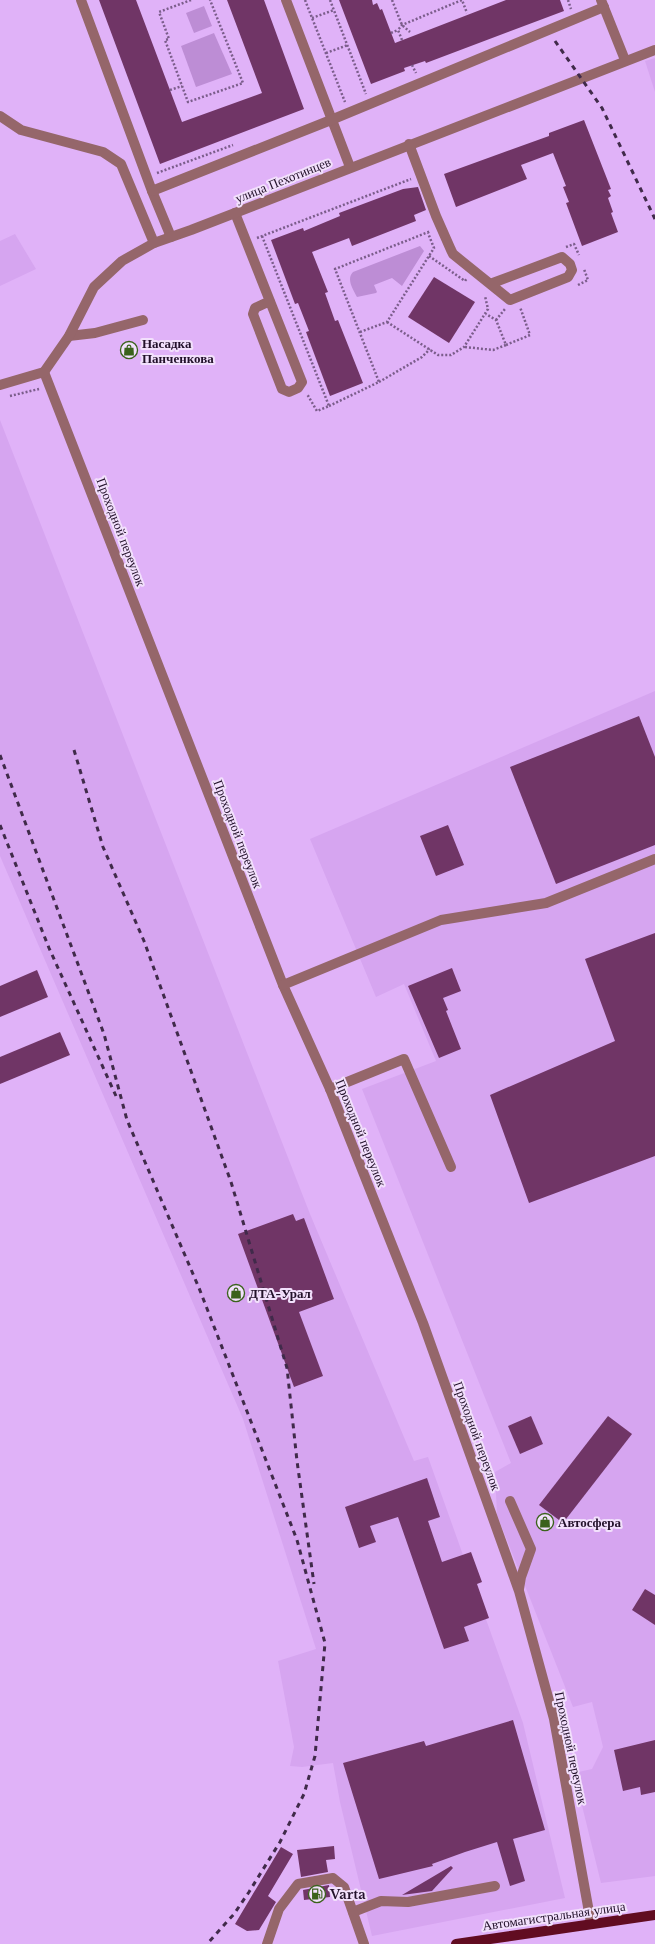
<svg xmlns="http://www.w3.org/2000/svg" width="655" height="1944" viewBox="0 0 655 1944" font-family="'Libre Baskerville',serif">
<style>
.built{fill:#d6a5f0}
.green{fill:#bd8dd5}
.building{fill:#703566}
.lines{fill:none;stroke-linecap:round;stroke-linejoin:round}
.path{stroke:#7b5d8b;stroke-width:2.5;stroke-dasharray:2 2;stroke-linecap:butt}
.minor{stroke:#95666a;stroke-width:10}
.major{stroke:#610c21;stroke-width:10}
.rail{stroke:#402a4a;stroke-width:3;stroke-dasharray:5 5;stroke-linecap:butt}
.labels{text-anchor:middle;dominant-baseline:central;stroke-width:4;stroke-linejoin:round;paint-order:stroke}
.street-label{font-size:13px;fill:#22112a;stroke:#f2e0fc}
.poi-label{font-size:13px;font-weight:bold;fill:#22112a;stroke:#f2e0fc;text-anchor:start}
</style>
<rect width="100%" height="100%" fill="#e0b2f8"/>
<g class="built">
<path d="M655,58V92L645,61Z"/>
<path d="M15,234L36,269L0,286V241Z"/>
<path d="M0,420L310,1214L414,1461L428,1457L523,1723L565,1898L372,1936L340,1802L333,1763L302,1767L290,1766L294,1747L278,1661L316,1649L243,1419L0,856Z"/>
<path d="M655,691V1876L601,1883L574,1773L592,1769L603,1747L592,1702L573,1707L497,1515L495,1472L511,1463L362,1089L436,1061L404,984L376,997L310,839Z"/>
</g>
<g class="green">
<path d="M204,6L212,26L194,33L186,13Z"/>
<path d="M214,33L232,74L196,87L181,46Z"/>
<path d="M420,246L424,251L402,286L392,278L374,285L377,292L376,293L357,297C353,289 346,279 353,272Z"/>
</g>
<g class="building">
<path d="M99,0H136L182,122L262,93L227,0H264L304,109L160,164Z"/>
<path d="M339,0H372L373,5L377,3L380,10L382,9L395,43L506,0H560L564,11L426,63L425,61L404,68L405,71L371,84Z"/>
<path d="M584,120L611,189L608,190L611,196L608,198L613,212L611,213L618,232L582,246L566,203L569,202L563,187L566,186L553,153L521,165L527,179L456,207L444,174L549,136V133Z"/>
<path d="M418,187L426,210L414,215L416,221L352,246L349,238L312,252L328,292L325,293L335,321L338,320L363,383L330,396L306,332L309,331L298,303L295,304L271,240L303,228L304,231L340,216L339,213L403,189Z"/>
<path d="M434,277L475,302L449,343L408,317Z"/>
<path d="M639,716L655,757V845L556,884L510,767Z"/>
<path d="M448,825L464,865L436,876L420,836Z"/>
<path d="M655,933V1156L529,1203L490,1095L615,1041L585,959Z"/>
<path d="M452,968L461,991L443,998L448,1010L446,1011L461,1049L439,1058L408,986Z"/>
<path d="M37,970L48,997L0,1017V986Z"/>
<path d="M60,1032L70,1055L0,1084V1057Z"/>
<path d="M293,1214L296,1221L304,1218L334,1299L299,1312L323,1376L294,1387L238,1234Z"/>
<path d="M531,1416L543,1444L520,1454L508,1426Z"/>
<path d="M608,1416L632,1434L563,1523L539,1505Z"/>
<path d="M427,1478L440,1517L428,1521L442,1562L471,1552L482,1582L477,1584L489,1618L464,1627L469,1641L444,1649L398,1517L370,1526L376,1542L359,1548L345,1507Z"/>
<path d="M645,1589L655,1595V1625L632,1610Z"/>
<path d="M513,1720L545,1830L513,1839L525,1881L510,1886L497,1842L465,1852L432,1864L433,1866L379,1879L343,1763L424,1741L426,1746Z"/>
<path d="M655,1740V1792L641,1795L640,1787L623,1791L614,1750Z"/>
<path d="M334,1846L335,1859L326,1860L328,1872L301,1877L297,1850Z"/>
<path d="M281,1847L293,1854L268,1896L276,1902L259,1930L247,1931L235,1924Z"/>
<path d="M451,1866L453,1868L432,1891L402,1895Z"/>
<path d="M329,1885L330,1897L304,1900L303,1890Z"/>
</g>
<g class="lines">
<g class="path">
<path d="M191,0L159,12L169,39L165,40L188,102L243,83L210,0"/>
<path d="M305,0L345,102"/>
<path d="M330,0L366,94"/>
<path d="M392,0L402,25L410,32"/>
<path d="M568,0L571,9"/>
<path d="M312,18L334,10"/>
<path d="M391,33L398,30"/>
<path d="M402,40L398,30L402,25L462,0L467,13"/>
<path d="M326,53L348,45"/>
<path d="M412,65L416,73"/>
<path d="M170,90L182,86"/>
<path d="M157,173L233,145"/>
<path d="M262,236L329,406L317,411L307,394"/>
<path d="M257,238L411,179"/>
<path d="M566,247L574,244L579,255"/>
<path d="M429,256L465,281L467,278"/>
<path d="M578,285L588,280L584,269"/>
<path d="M496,320L505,309"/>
<path d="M387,322L438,355H451L464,347L488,309L485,296"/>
<path d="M360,332L387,322L434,248L428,233"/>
<path d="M506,345L530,335L520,307"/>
<path d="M465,347L493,350L506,345L496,320L486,314"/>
<path d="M379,382L422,357L430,349"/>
<path d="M10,396L39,389"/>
<path d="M329,406L379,382L335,269L431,231"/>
</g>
<g class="minor">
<path d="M81,0L152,191L171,237"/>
<path d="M286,0L350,167"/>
<path d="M601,0L625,60"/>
<path d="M0,116L21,130L103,152L121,164L154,243"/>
<path d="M409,144L436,216L451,250L453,254L510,300L568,277L572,270L570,264L562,257L490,284"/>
<path d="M152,191L331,120L604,7"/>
<path d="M235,213L302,382L298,388L289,392L282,389L253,314L255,308L270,301"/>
<path d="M69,336L95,333L143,320"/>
<path d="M44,372L283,985L330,1089L423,1323L519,1591L554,1719L591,1923"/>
<path d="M0,385L44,372L69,336L94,287L122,261L154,243L191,230L655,50"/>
<path d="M283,985L441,920L546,903L655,859"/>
<path d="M330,1089L404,1059L451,1167"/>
<path d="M510,1501L531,1549L521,1577L519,1589"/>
<path d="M353,1912L381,1901L408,1902L495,1886"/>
<path d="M267,1944L279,1909L298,1884L333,1878L344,1887L364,1944"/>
</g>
<path class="major" d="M456,1944L655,1915"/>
<g class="rail">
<path d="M555,41L602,108L655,219"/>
<path d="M74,750L103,847L144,941L231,1182L287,1368L297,1461L314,1584"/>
<path d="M0,755L104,1034L127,1120L199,1288L297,1540L325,1643L315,1756L304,1794L280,1842L249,1892L234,1914L207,1944"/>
<path d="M0,825L49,948L116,1096"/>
</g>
</g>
<defs>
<g id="shop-ring" transform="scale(0.9)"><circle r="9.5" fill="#f2e0fc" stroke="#3b621c" stroke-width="1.5"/><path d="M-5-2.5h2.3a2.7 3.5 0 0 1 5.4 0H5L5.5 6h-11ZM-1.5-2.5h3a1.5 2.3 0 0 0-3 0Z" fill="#3b621c"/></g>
<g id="fuel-ring" transform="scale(0.9)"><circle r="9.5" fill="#f2e0fc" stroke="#3b621c" stroke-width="1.5"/><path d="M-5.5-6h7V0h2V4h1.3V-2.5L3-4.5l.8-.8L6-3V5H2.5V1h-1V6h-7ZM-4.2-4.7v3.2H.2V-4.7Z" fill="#3b621c"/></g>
</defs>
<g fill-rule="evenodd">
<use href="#shop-ring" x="129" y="350"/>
<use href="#shop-ring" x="236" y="1293"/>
<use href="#shop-ring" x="545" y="1522"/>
<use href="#fuel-ring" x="317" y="1894"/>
</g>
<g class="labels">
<g class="street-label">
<text transform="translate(283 180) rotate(-22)">улица Пехотинцев</text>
<text transform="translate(121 532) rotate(69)">Проходной переулок</text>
<text transform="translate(238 834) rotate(69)">Проходной переулок</text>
<text transform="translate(361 1133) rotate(68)">Проходной переулок</text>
<text transform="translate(477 1436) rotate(70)">Проходной переулок</text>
<text transform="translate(571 1748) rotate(78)">Проходной переулок</text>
<text transform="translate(554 1916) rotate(-8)">Автомагистральная улица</text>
</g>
<g class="poi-label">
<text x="142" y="343">Насадка<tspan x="142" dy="15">Панченкова</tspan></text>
<text x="249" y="1293">ДТА-Урал</text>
<text x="558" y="1522">Автосфера</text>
<text x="330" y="1894">Varta</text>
</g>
</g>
</svg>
